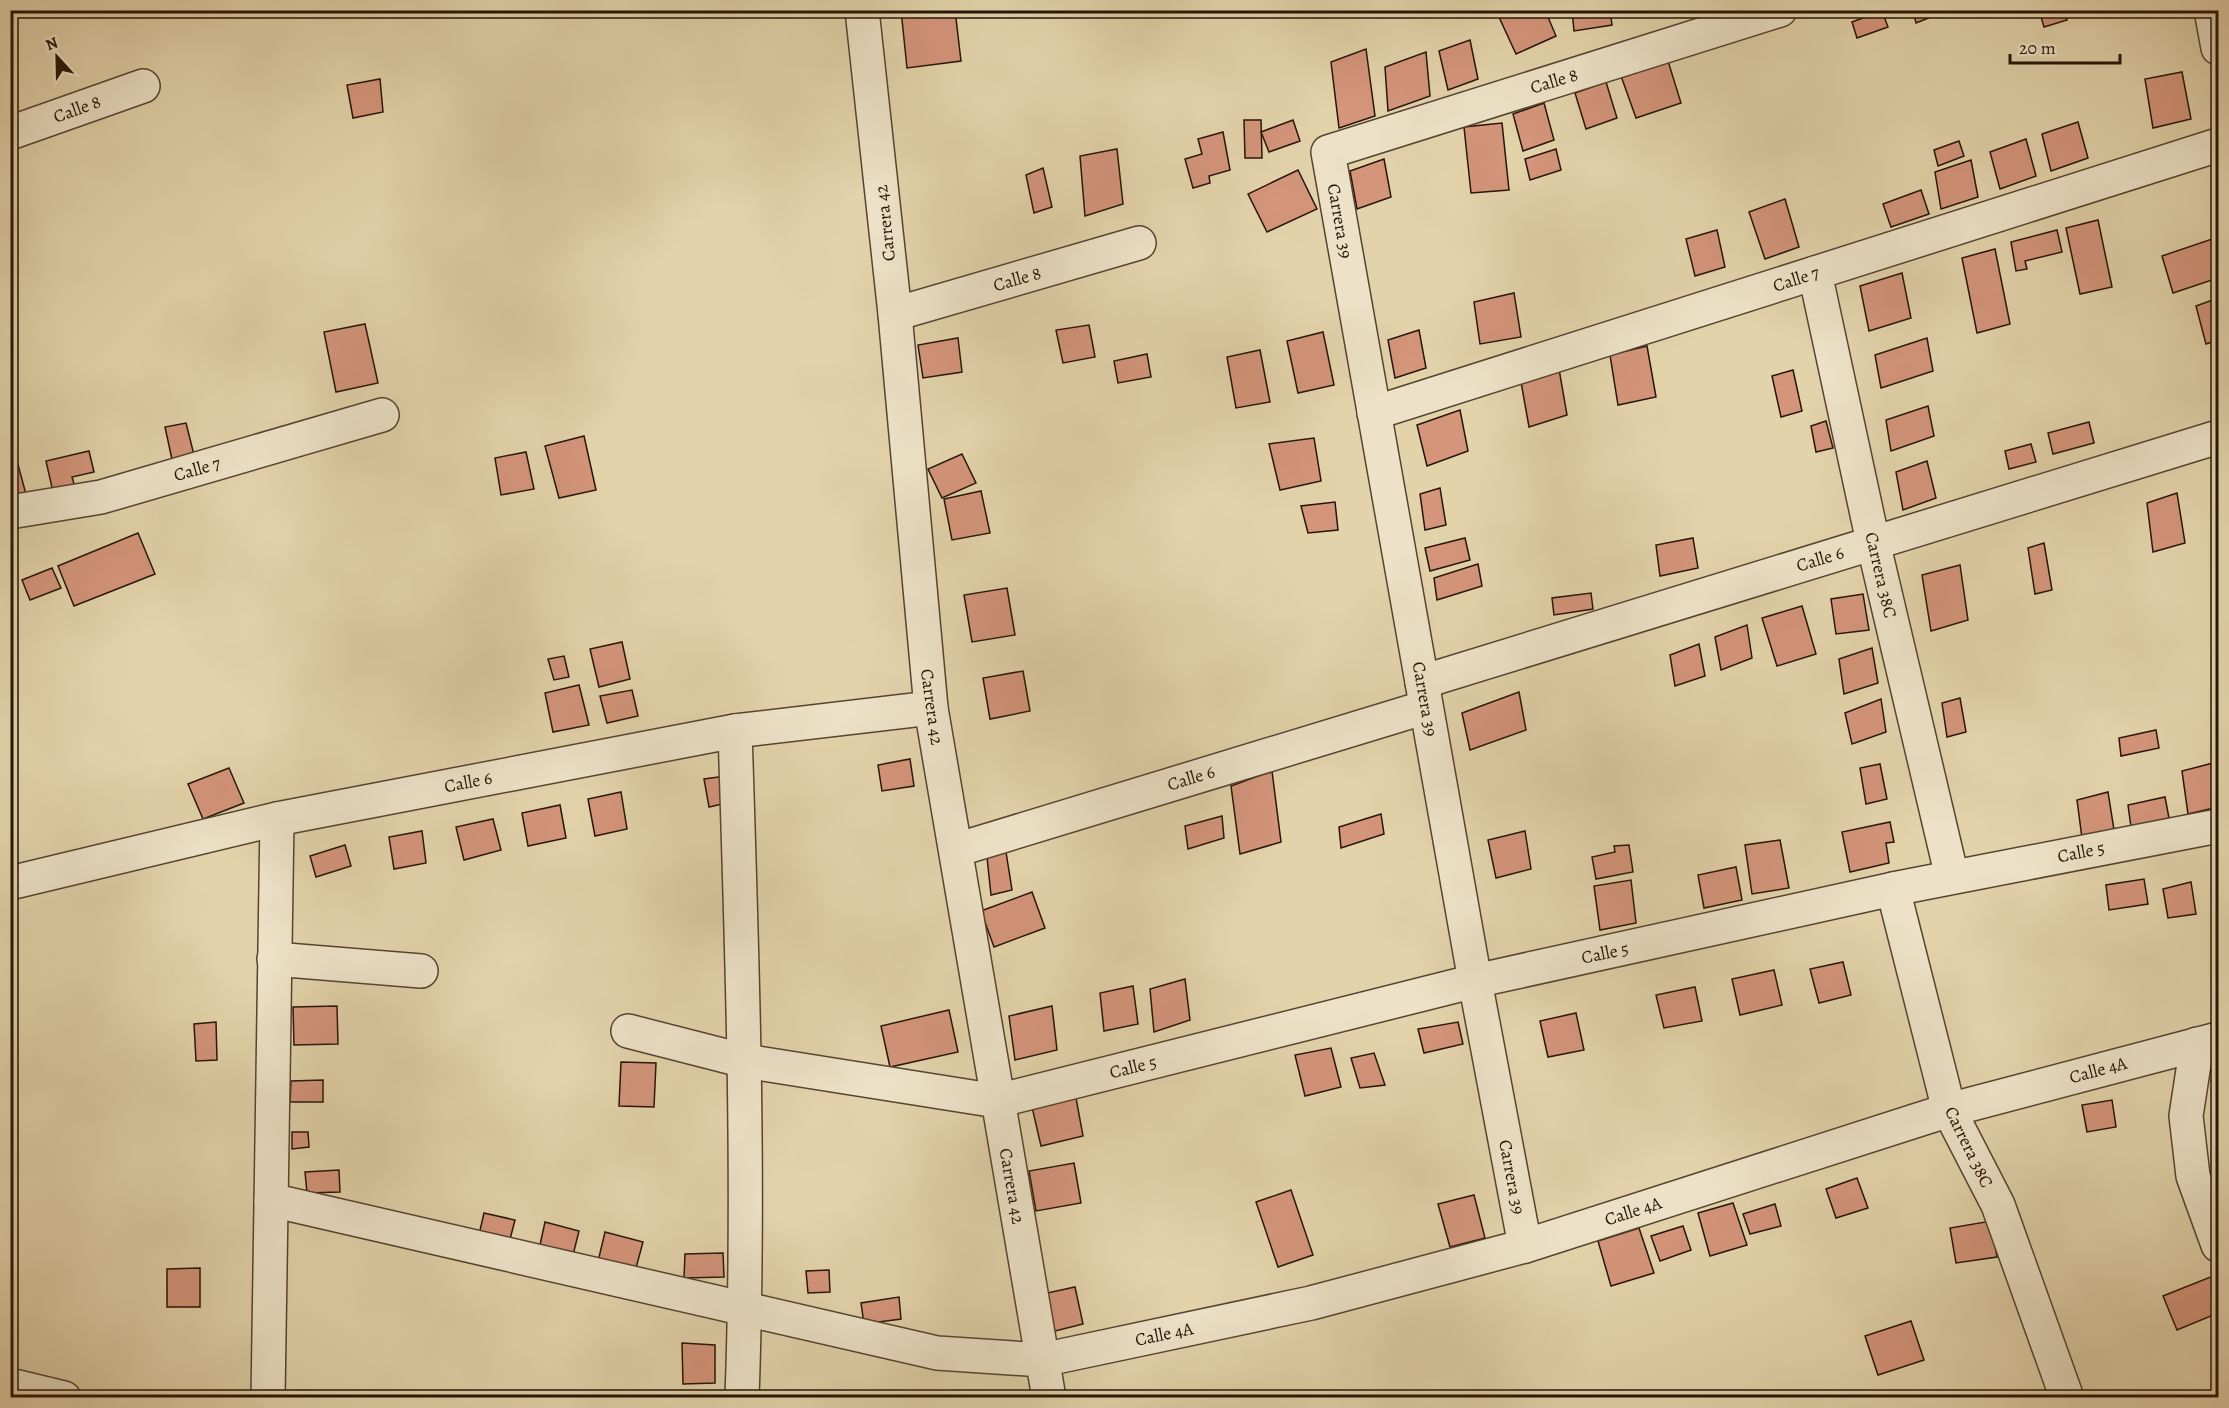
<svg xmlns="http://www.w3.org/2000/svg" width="2229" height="1408" viewBox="0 0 2229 1408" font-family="Alegreya,serif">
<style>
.building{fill:#d4957b;stroke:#261508;stroke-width:1.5}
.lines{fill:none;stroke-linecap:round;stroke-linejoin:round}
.minor-casing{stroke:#554431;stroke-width:36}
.minor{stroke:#ede2c8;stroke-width:33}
.labels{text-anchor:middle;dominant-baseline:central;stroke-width:4.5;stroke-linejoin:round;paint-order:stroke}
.street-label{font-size:18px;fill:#261508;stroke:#ede2c8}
</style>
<rect width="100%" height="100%" fill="#e3d3ab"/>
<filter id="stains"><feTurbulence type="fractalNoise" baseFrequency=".00333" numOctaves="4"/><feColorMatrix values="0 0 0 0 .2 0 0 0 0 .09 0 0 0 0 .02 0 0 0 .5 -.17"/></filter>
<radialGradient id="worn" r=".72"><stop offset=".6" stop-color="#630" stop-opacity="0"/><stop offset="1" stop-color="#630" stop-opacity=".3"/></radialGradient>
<g class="building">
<path d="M901,10H955L961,61L907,68Z"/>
<path d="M1513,10H1545L1556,36L1516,54L1499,17Z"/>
<path d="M1572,10H1610L1612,25L1574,31Z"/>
<path d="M1610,10H1627L1628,14L1611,15Z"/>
<path d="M1913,10H1949L1916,23Z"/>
<path d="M2039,10H2064L2067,20L2044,27Z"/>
<path d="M1882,11L1888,27L1857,38L1852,22Z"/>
<path d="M1470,40L1478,79L1448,90L1439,51Z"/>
<path d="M1366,49L1375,116L1339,128L1331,62Z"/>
<path d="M1426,52L1430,96L1388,111L1385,67Z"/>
<path d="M1668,61L1681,103L1636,118L1621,76Z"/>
<path d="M2182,72L2191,119L2153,128L2145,79Z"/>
<path d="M380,79L383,112L353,118L347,85Z"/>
<path d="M1606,82L1617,118L1586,129L1575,93Z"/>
<path d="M1544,103L1554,140L1523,151L1513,114Z"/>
<path d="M1244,120H1261L1262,158H1245Z"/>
<path d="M1293,120L1300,141L1269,152L1261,132Z"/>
<path d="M2078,122L2088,158L2051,171L2042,134Z"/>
<path d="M1502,123L1509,190L1471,193L1464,127Z"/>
<path d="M1223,132L1230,170L1209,176L1210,183L1193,188L1185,159L1202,154L1198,139Z"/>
<path d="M2026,139L2036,176L2000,189L1990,152Z"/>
<path d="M1959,141L1964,156L1938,166L1934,150Z"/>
<path d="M1117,149L1123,204L1085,216L1080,156Z"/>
<path d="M1556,149L1561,170L1530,180L1525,159Z"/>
<path d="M1384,159L1391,197L1357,209L1350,171Z"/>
<path d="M1971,160L1978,197L1941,209L1935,172Z"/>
<path d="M1043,168L1052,207L1034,213L1026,175Z"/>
<path d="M1298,170L1317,209L1267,232L1248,194Z"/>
<path d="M1921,190L1929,214L1891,227L1883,204Z"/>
<path d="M1785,199L1799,247L1765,259L1749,212Z"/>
<path d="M2098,220L2112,287L2080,294L2066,228Z"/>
<path d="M1717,230L1725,267L1695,276L1686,239Z"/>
<path d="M2057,230L2062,252L2025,261L2027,269L2016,271L2011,242Z"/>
<path d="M2218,237V278L2173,293L2162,256Z"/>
<path d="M1995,249L2010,324L1977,333L1962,258Z"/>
<path d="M1902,273L1911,318L1869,331L1860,286Z"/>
<path d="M1514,293L1521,337L1480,344L1474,302Z"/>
<path d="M2218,298V340L2206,344L2196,306Z"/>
<path d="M365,324L378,383L336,392L324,332Z"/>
<path d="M1089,325L1095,357L1063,363L1056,330Z"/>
<path d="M1419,330L1426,368L1395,378L1388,340Z"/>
<path d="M1323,332L1334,385L1298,393L1287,341Z"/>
<path d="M958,338L962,372L923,378L918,345Z"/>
<path d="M1927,338L1933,371L1881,388L1875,355Z"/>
<path d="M1647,346L1656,397L1618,405L1610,355Z"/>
<path d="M1260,350L1270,402L1236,408L1227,357Z"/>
<path d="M1147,354L1151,377L1118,383L1114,361Z"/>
<path d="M1559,369L1567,415L1529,427L1521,382Z"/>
<path d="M1793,370L1802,411L1781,417L1772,376Z"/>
<path d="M1928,406L1934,436L1891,451L1886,420Z"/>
<path d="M1460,410L1468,451L1427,466L1417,425Z"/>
<path d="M1826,421L1833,448L1816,452L1811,426Z"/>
<path d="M2089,422L2094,443L2053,454L2048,433Z"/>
<path d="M186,423L195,459L173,464L165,427Z"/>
<path d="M584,436L596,490L559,498L545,446Z"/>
<path d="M1314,438L1321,481L1280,490L1269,444Z"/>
<path d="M2031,444L2036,462L2009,469L2005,451Z"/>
<path d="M89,451L94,472L72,477L75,487L53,492L46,461Z"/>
<path d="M526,452L534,489L501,495L495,458Z"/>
<path d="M962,454L976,483L942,498L928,469Z"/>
<path d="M17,461L27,498L10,501V462Z"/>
<path d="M1927,461L1936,498L1903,510L1896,472Z"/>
<path d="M1440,488L1446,525L1425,530L1420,494Z"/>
<path d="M981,491L990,533L952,540L944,499Z"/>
<path d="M2177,493L2185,543L2153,552L2147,503Z"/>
<path d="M1335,502L1338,530L1308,533L1301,506Z"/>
<path d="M138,533L155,574L74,606L58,566Z"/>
<path d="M1465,538L1470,560L1430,571L1425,548Z"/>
<path d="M1693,538L1698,568L1660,576L1656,545Z"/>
<path d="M2044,543L2052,590L2035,594L2028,548Z"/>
<path d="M1478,564L1482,586L1437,600L1434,578Z"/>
<path d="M1960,565L1968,620L1931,631L1922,575Z"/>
<path d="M52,568L61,588L30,600L22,580Z"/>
<path d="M1007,588L1015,635L972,642L964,595Z"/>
<path d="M1591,593L1593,609L1554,615L1552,598Z"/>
<path d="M1863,594L1869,630L1836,634L1831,599Z"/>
<path d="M1802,606L1816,654L1777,666L1762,618Z"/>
<path d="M1747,625L1752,658L1721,670L1715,637Z"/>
<path d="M622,642L630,679L599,687L590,649Z"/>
<path d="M1699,644L1705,676L1675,686L1670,655Z"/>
<path d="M1872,648L1878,683L1844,694L1839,659Z"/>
<path d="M564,656L569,677L554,680L548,659Z"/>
<path d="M1023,671L1030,711L990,719L983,678Z"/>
<path d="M579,685L589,725L553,732L545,693Z"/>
<path d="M632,690L638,716L607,723L600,696Z"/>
<path d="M1519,692L1526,730L1470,750L1462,713Z"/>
<path d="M1960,698L1966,732L1947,737L1942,703Z"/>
<path d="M1881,699L1886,732L1852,744L1845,713Z"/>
<path d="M2156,730L2159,748L2121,756L2119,738Z"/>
<path d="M910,759L914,786L882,791L878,765Z"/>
<path d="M2213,763L2218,807L2188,814L2182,771Z"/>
<path d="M1880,764L1887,799L1866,804L1860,768Z"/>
<path d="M229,768L244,803L203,819L188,784Z"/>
<path d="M1272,771L1281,842L1240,854L1231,786Z"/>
<path d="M726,776L731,802L709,807L704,779Z"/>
<path d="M621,792L627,829L595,836L588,799Z"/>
<path d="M2108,792L2114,830L2082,838L2077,800Z"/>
<path d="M2165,797L2169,818L2131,827L2128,805Z"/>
<path d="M560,805L566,838L528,846L522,813Z"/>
<path d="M1381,814L1384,834L1341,848L1339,827Z"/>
<path d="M1222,816L1224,838L1188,849L1185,826Z"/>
<path d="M493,819L501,850L464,860L456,827Z"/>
<path d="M1890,822L1894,842L1886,843L1889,863L1850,872L1842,832Z"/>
<path d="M422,831L426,863L394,869L389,837Z"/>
<path d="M1525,831L1531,869L1496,878L1488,840Z"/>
<path d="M1780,840L1789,888L1752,894L1745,845Z"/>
<path d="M345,845L351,866L316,877L310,856Z"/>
<path d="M1629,845L1633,872L1596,879L1592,857L1615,852L1614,846Z"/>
<path d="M1006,852L1012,890L991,895L987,857Z"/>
<path d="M1736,867L1742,900L1704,908L1698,875Z"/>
<path d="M2144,879L2148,904L2109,910L2106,885Z"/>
<path d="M1631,880L1636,923L1600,930L1594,886Z"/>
<path d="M2191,882L2196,914L2168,918L2163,889Z"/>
<path d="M1032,892L1045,928L994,947L981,911Z"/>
<path d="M1843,962L1851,995L1819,1003L1810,969Z"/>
<path d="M1774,970L1782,1005L1740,1015L1732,979Z"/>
<path d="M1185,979L1190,1020L1154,1032L1150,989Z"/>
<path d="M1133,986L1138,1024L1104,1031L1100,993Z"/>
<path d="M1695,987L1702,1021L1664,1028L1656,995Z"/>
<path d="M337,1006L338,1044L294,1045L293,1007Z"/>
<path d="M1052,1006L1057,1050L1015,1060L1009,1016Z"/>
<path d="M949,1010L958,1052L890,1067L881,1026Z"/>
<path d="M1576,1013L1584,1050L1548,1057L1540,1021Z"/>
<path d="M216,1022L217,1060L196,1061L194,1024Z"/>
<path d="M1458,1022L1463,1044L1424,1053L1418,1029Z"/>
<path d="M1331,1048L1341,1087L1305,1096L1295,1055Z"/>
<path d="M1374,1053L1385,1085L1360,1088L1351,1058Z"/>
<path d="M621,1062L656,1063L654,1107L619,1106Z"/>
<path d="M323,1080V1102H290L291,1081Z"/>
<path d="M1076,1098L1083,1136L1041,1146L1032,1107Z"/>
<path d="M2112,1100L2116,1127L2087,1132L2082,1105Z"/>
<path d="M292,1132H308L309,1147L292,1149Z"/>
<path d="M1074,1163L1081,1203L1036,1211L1029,1171Z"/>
<path d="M339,1170L340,1192L307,1193L305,1172Z"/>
<path d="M1857,1178L1868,1208L1836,1218L1826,1189Z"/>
<path d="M1291,1190L1313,1255L1278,1267L1256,1202Z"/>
<path d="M1474,1195L1485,1238L1450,1247L1438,1204Z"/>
<path d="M1733,1203L1747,1245L1710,1256L1698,1213Z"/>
<path d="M1775,1204L1781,1226L1750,1234L1743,1214Z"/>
<path d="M484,1213L515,1220L508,1247L478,1239Z"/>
<path d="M1991,1221L1997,1257L1956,1263L1950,1228Z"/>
<path d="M545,1222L579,1231L571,1263L538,1254Z"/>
<path d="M1683,1226L1691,1250L1660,1261L1651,1236Z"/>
<path d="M1639,1228L1654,1273L1611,1286L1598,1241Z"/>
<path d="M605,1232L643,1242L633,1279L596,1270Z"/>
<path d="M723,1253L724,1277L684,1278L685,1254Z"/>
<path d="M200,1268V1307H167V1269Z"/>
<path d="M829,1270L830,1292L808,1293L806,1271Z"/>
<path d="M2218,1274V1313L2177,1330L2163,1296Z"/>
<path d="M1075,1287L1083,1324L1047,1333L1038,1295Z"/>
<path d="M899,1297L901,1319L864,1324L861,1303Z"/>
<path d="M1911,1321L1924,1360L1878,1375L1865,1336Z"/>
<path d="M682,1343L715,1345V1383L683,1384Z"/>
</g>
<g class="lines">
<g class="minor-casing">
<g id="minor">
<path d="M862,10L895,314L931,708L1049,1398"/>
<path d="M2211,10L2218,48"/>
<path d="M10,133L143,86"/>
<path d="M1815,273L1873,542L1952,877"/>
<path d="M895,314L1139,243"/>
<path d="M1374,413L2218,145"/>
<path d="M10,512L101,497L382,415"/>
<path d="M1422,682L2218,437"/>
<path d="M735,731C742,953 750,1175 742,1398"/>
<path d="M956,850L1426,707"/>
<path d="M10,883L277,819L735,731L931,708"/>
<path d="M1893,889L1949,1110L1998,1205L2067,1398"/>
<path d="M274,959L421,971"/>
<path d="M628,1031L745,1061L997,1101L1475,981L1893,889L2218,826"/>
<path d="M2197,1044L2186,1116L2193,1176L2218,1245"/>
<path d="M271,1200L937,1353L1042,1360L1311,1303L1525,1246L1949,1110L2218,1039"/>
<path d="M1525,1246L1475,981L1328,152L1780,10"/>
<path d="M10,1385L64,1398"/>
<path d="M268,1398L277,819"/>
</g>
</g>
<use href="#minor" class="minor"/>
</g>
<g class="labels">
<g class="street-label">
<text transform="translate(1554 81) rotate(-17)">Calle 8</text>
<text transform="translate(77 109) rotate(-20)">Calle 8</text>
<text transform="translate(1340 221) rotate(80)">Carrera 39</text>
<text transform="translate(885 223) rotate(-96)">Carrera 42</text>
<text transform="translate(1017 279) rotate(-16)">Calle 8</text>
<text transform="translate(1796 279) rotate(-18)">Calle 7</text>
<text transform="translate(197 469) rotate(-16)">Calle 7</text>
<text transform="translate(1820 559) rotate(-17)">Calle 6</text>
<text transform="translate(1881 575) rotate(77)">Carrera 38C</text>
<text transform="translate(1425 699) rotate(80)">Carrera 39</text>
<text transform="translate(932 707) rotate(82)">Carrera 42</text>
<text transform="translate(1191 778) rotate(-17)">Calle 6</text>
<text transform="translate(468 782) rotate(-11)">Calle 6</text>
<text transform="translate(2081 852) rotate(-11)">Calle 5</text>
<text transform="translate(1605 953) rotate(-12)">Calle 5</text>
<text transform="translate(1133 1067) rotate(-14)">Calle 5</text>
<text transform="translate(2098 1070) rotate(-15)">Calle 4A</text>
<text transform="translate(1969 1147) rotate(64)">Carrera 38C</text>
<text transform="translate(1512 1177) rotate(79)">Carrera 39</text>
<text transform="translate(1012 1186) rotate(80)">Carrera 42</text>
<text transform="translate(1633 1211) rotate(-18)">Calle 4A</text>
<text transform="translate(1164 1334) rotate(-12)">Calle 4A</text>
</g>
</g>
<rect width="2229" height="1408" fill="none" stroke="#e3d3ab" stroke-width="36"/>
<rect x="12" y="12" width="2205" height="1384" fill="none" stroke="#261508" stroke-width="3"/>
<rect x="18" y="18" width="2193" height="1372" fill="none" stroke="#261508" stroke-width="1.5"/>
<g transform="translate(57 57) rotate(338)" stroke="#ede2c8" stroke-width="4.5" paint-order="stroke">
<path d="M0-4.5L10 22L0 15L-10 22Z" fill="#261508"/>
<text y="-9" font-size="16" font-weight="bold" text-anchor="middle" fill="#261508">N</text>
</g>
<path d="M2010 54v9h110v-9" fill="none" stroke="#261508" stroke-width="3"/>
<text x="2019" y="54" font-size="18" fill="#261508" stroke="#ede2c8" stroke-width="4.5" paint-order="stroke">20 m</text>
<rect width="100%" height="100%" filter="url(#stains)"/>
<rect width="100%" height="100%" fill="url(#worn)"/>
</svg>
